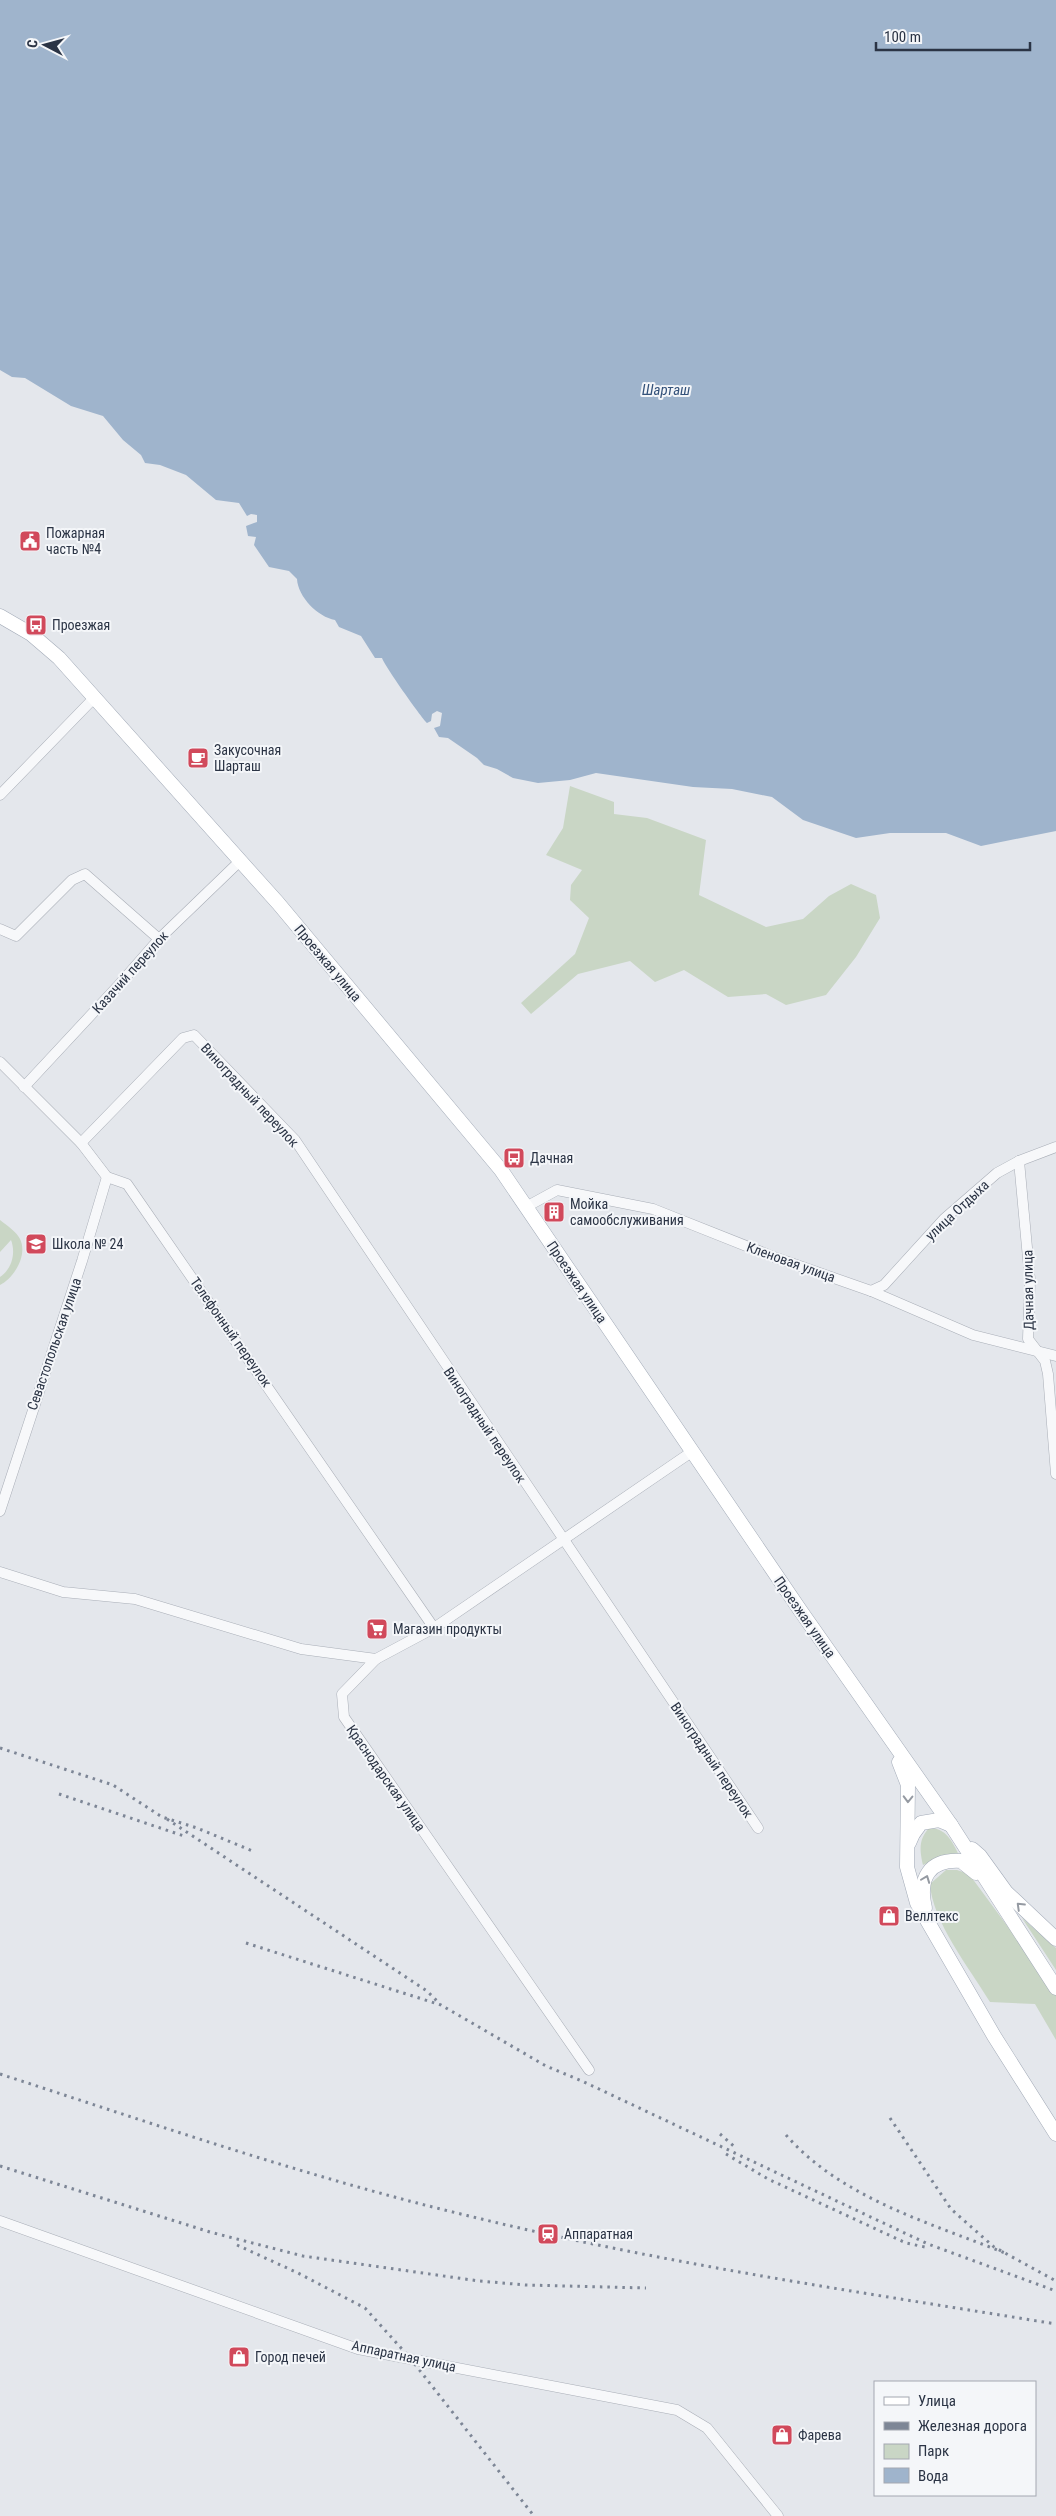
<svg xmlns="http://www.w3.org/2000/svg" width="1056" height="2516" viewBox="0 0 1056 2516" font-family="'Roboto Condensed',sans-serif">
<style>
.green{fill:#c9d6c5}
.water{fill:#9fb4cc}
.lines{fill:none;stroke-linecap:round;stroke-linejoin:round}
.minor-casing{stroke:#a9aeb7;stroke-width:11}
.major-casing{stroke:#a3abb8;stroke-width:15}
.minor{stroke:#f7f8fa;stroke-width:10}
.major{stroke:#fff;stroke-width:14}
.rail{stroke:#7d8696;stroke-width:3;stroke-dasharray:2.5 5;stroke-linecap:butt}
.oneway{stroke:#959aa2}
.labels{text-anchor:middle;dominant-baseline:central;stroke-width:4;stroke-linejoin:round;paint-order:stroke}
.poi-label{font-size:14px;fill:#2b3445;stroke:#f4f6f9;text-anchor:start}
.street-label{font-size:14px;fill:#2b3445;stroke:#f4f6f9}
.water-label{font-size:15px;font-style:italic;fill:#34527a;stroke:#f4f6f9}
</style>
<rect width="100%" height="100%" fill="#e4e7ec"/>
<g class="green">
<path d="M570,786L614,802V814L647,818L706,840L699,895L766,927L803,919L829,896L851,884L876,895L880,918L856,957L826,995L786,1005L766,994L728,997L684,970L655,982L630,961L578,974L531,1014L521,1003L575,954L589,918L570,900L571,885L582,870L546,855L563,828Z"/>
<path d="M0,1220C6,1225 17,1232 20,1239C28,1255 14,1278 0,1285V1277C12,1269 16,1253 11,1240L0,1252Z"/>
<path d="M929,1828C946,1828 952,1841 959,1855L942,1856L923,1865C920,1851 918,1840 929,1828Z"/>
<path d="M946,1870H957L969,1874L1056,1992V2040L1035,2004L990,2002C970,1969 932,1921 930,1884Z"/>
<path d="M1022,1918L1056,1948V1970Z"/>
</g>
<path class="water" d="M0,0H1056V831L981,846L946,833H890L856,838L803,820L772,797L732,789L693,787L596,773L570,780L538,783L513,778L497,769L484,765L477,758L448,738L439,737L434,728L440,726L442,713L437,711L432,714L431,721L427,723C421,717 384,665 382,658H375L361,636L339,627L335,620C318,617 298,597 297,579L289,571L269,567L254,545L256,537L248,536L246,526L257,522V515L251,514L247,516L239,503L216,500L186,475L160,465L145,463L141,455L123,440L103,416L71,406L25,378L12,377L0,370Z"/>
<g class="lines">
<g class="minor-casing">
<g id="minor">
<path d="M0,795L94,698"/>
<path d="M0,929L16,936L72,880L85,874L159,939"/>
<path d="M0,1062L81,1143L107,1177L127,1184L434,1628"/>
<path d="M24,1087L117,987L159,939L240,861"/>
<path d="M81,1143L183,1038L194,1035L295,1140L758,1828"/>
<path d="M1019,1161L1030,1280L1028,1339L1045,1361L1048,1374L1056,1474"/>
<path d="M526,1207L557,1190L653,1209L774,1257L871,1291L973,1335L1056,1356"/>
<path d="M871,1291L884,1285L944,1219L997,1173L1019,1161L1056,1147"/>
<path d="M0,1511L82,1261L107,1177"/>
<path d="M0,1572L63,1592L135,1599L301,1649L376,1659L342,1694L344,1717L589,2070"/>
<path d="M376,1659L434,1628L693,1451"/>
<path d="M0,2221L358,2349L677,2410L707,2428L778,2516"/>
</g>
</g>
<g class="major-casing">
<g id="major">
<path d="M0,616L31,634L59,658L278,903L501,1170L800,1610L951,1825L1056,1988"/>
<path d="M899,1762L908,1785L907,1867L917,1903L994,2036L1056,2134"/>
<path d="M909,1843L913,1834L921,1823L939,1820L951,1825"/>
<path d="M972,1849L980,1856L1006,1892L1056,1939"/>
<path d="M925,1908C918,1878 929,1859 961,1861L976,1873"/>
</g>
</g>
<use href="#minor" class="minor"/>
<use href="#major" class="major"/>
<g class="rail">
<path d="M0,1748L113,1785L162,1817L197,1828L255,1852"/>
<path d="M59,1794L184,1836"/>
<path d="M167,1819L427,1991L440,2004"/>
<path d="M246,1943L441,2005L546,2066L582,2081L928,2244L1056,2291"/>
<path d="M0,2074C154,2124 307,2177 465,2215C659,2263 859,2292 1056,2324"/>
<path d="M890,2118L951,2209L994,2247L1056,2281"/>
<path d="M720,2134L736,2148"/>
<path d="M786,2135C841,2198 930,2223 1005,2253"/>
<path d="M726,2154L768,2179L906,2243L925,2247"/>
<path d="M0,2166L210,2232L303,2256L479,2281L526,2285L646,2288"/>
<path d="M237,2245L298,2273L365,2308L410,2358L534,2516"/>
</g>
</g>
<defs><path id="oneway-chevron" d="M-2-3.5L2.5 0L-2 3.5" fill="none" stroke-width="1.6" stroke-linecap="round" stroke-linejoin="round" transform="scale(1.25)"/></defs>
<g class="oneway">
<use href="#oneway-chevron" transform="translate(908 1799) rotate(91)"/>
<use href="#oneway-chevron" transform="translate(926 1879) rotate(-69)"/>
<use href="#oneway-chevron" transform="translate(1020 1906) rotate(-136)"/>
</g>
<defs>
<g id="civic-square" transform="scale(1.125)"><rect x="-9" y="-9" width="18" height="18" rx="4" fill="#d1495b" stroke="#f4f6f9"/><path d="M-.6-6.5H3V-4.5H.6V-3L4-1V1h2V6H-6V1h2V-1L-.6-3ZM-1.2 2.5V6h2.4V2.5Z" fill="#fff"/></g>
<g id="bus-square" transform="scale(1.125)"><rect x="-9" y="-9" width="18" height="18" rx="4" fill="#d1495b" stroke="#f4f6f9"/><path d="M-5-6H5V4H4V6H2V4H-2V6H-4V4H-5ZM-3.5-4V0h7V-4ZM-3.5 1.2v1.5H-2V1.2ZM2 1.2v1.5H3.5V1.2Z" fill="#fff"/></g>
<g id="cafe-square" transform="scale(1.125)"><rect x="-9" y="-9" width="18" height="18" rx="4" fill="#d1495b" stroke="#f4f6f9"/><path d="M-5.5-4.5H6V0H3Q3 3.5 0 3.5H-2.5Q-5.5 3.5-5.5 0ZM3-3.2v2h1.7v-2ZM-6 4.5H4V6H-6Z" fill="#fff"/></g>
<g id="building-square" transform="scale(1.125)"><rect x="-9" y="-9" width="18" height="18" rx="4" fill="#d1495b" stroke="#f4f6f9"/><path d="M-4-6H4V6H1V3H-1V6H-4ZM-2.5-4.3h1.7v1.8h-1.7ZM.8-4.3h1.7v1.8H.8ZM-2.5-1h1.7V.8h-1.7ZM.8-1h1.7V.8H.8Z" fill="#fff"/></g>
<g id="school-square" transform="scale(1.125)"><rect x="-9" y="-9" width="18" height="18" rx="4" fill="#d1495b" stroke="#f4f6f9"/><path d="M0-5L7-2L0 1L-7-2ZM-4 1L0 2.5L4 1V4Q0 6-4 4Z" fill="#fff"/></g>
<g id="supermarket-square" transform="scale(1.125)"><rect x="-9" y="-9" width="18" height="18" rx="4" fill="#d1495b" stroke="#f4f6f9"/><path d="M-6-5.5h2.5l.6 2H6L4.5 2H-2.5L-4.4-4H-6ZM-1.5 3.2a1.3 1.3 0 1 0 .1 0ZM3 3.2a1.3 1.3 0 1 0 .1 0Z" fill="#fff"/></g>
<g id="shop-square" transform="scale(1.125)"><rect x="-9" y="-9" width="18" height="18" rx="4" fill="#d1495b" stroke="#f4f6f9"/><path d="M-5-2.5h2.3a2.7 3.5 0 0 1 5.4 0H5L5.5 6h-11ZM-1.5-2.5h3a1.5 2.3 0 0 0-3 0Z" fill="#fff"/></g>
<g id="station-square" transform="scale(1.125)"><rect x="-9" y="-9" width="18" height="18" rx="4" fill="#d1495b" stroke="#f4f6f9"/><path d="M-3-6H3Q5-6 5-4V2Q5 4 3 4L4.5 6H3L1.5 4h-3L-3 6H-4.5L-3 4Q-5 4-5 2V-4Q-5-6-3-6ZM-3.5-4v3h7v-3ZM-3.5 1v1.5H-2V1ZM2 1v1.5H3.5V1Z" fill="#fff"/></g>
</defs>
<g fill-rule="evenodd">
<use href="#civic-square" x="30" y="541"/>
<use href="#bus-square" x="36" y="625"/>
<use href="#cafe-square" x="198" y="758"/>
<use href="#bus-square" x="514" y="1158"/>
<use href="#building-square" x="554" y="1212"/>
<use href="#school-square" x="36" y="1244"/>
<use href="#supermarket-square" x="377" y="1629"/>
<use href="#shop-square" x="889" y="1916"/>
<use href="#station-square" x="548" y="2234"/>
<use href="#shop-square" x="239" y="2357"/>
<use href="#shop-square" x="782" y="2435"/>
</g>
<g class="labels">
<g class="poi-label">
<text x="46" y="533">Пожарная<tspan x="46" dy="16">часть №4</tspan></text>
<text x="52" y="625">Проезжая</text>
<text x="214" y="750">Закусочная<tspan x="214" dy="16">Шарташ</tspan></text>
<text x="530" y="1158">Дачная</text>
<text x="570" y="1204">Мойка<tspan x="570" dy="16">самообслуживания</tspan></text>
<text x="52" y="1244">Школа № 24</text>
<text x="393" y="1629">Магазин продукты</text>
<text x="905" y="1916">Веллтекс</text>
<text x="564" y="2234">Аппаратная</text>
<text x="255" y="2357">Город печей</text>
<text x="798" y="2435">Фарева</text>
</g>
<g class="street-label">
<text transform="translate(328 963) rotate(50)">Проезжая улица</text>
<text transform="translate(130 972) rotate(-48)">Казачий переулок</text>
<text transform="translate(250 1095) rotate(47)">Виноградный переулок</text>
<text transform="translate(957 1210) rotate(-43)">улица Отдыха</text>
<text transform="translate(791 1262) rotate(20)">Кленовая улица</text>
<text transform="translate(577 1282) rotate(56)">Проезжая улица</text>
<text transform="translate(1028 1290) rotate(-91)">Дачная улица</text>
<text transform="translate(231 1332) rotate(55)">Телефонный переулок</text>
<text transform="translate(54 1344) rotate(-71)">Севастопольская улица</text>
<text transform="translate(485 1425) rotate(56)">Виноградный переулок</text>
<text transform="translate(805 1617) rotate(55)">Проезжая улица</text>
<text transform="translate(712 1760) rotate(56)">Виноградный переулок</text>
<text transform="translate(386 1778) rotate(55)">Краснодарская улица</text>
<text transform="translate(404 2356) rotate(12)">Аппаратная улица</text>
</g>
<g class="water-label">
<text x="666" y="390">Шарташ</text>
</g>
</g>
<rect x="874" y="2381" width="162" height="115" fill="#f4f6f9" stroke="#a4a8b1"/>
<rect x="884" y="2397" width="25" height="8" fill="#ffffff" stroke="#a4a8b1"/>
<text x="918" y="2406" font-size="15" fill="#2b3445">Улица</text>
<rect x="884" y="2422" width="25" height="8" fill="#7d8696" stroke="#a4a8b1"/>
<text x="918" y="2431" font-size="15" fill="#2b3445">Железная дорога</text>
<rect x="884" y="2444" width="25" height="15" fill="#c9d6c5" stroke="#a4a8b1"/>
<text x="918" y="2456" font-size="15" fill="#2b3445">Парк</text>
<rect x="884" y="2468" width="25" height="15" fill="#9fb4cc" stroke="#a4a8b1"/>
<text x="918" y="2481" font-size="15" fill="#2b3445">Вода</text>
<g transform="translate(45 45) rotate(276)" stroke="#f4f6f9" stroke-width="4" paint-order="stroke">
<path d="M0-4L9 19L0 12L-9 19Z" fill="#2b3445"/>
<text y="-8" font-size="14" font-weight="bold" text-anchor="middle" fill="#2b3445">С</text>
</g>
<path d="M876 42v8h154v-8" fill="none" stroke="#2b3445" stroke-width="2.5"/>
<text x="884" y="42" font-size="15" fill="#2b3445" stroke="#f4f6f9" stroke-width="4" paint-order="stroke">100 m</text>
</svg>
